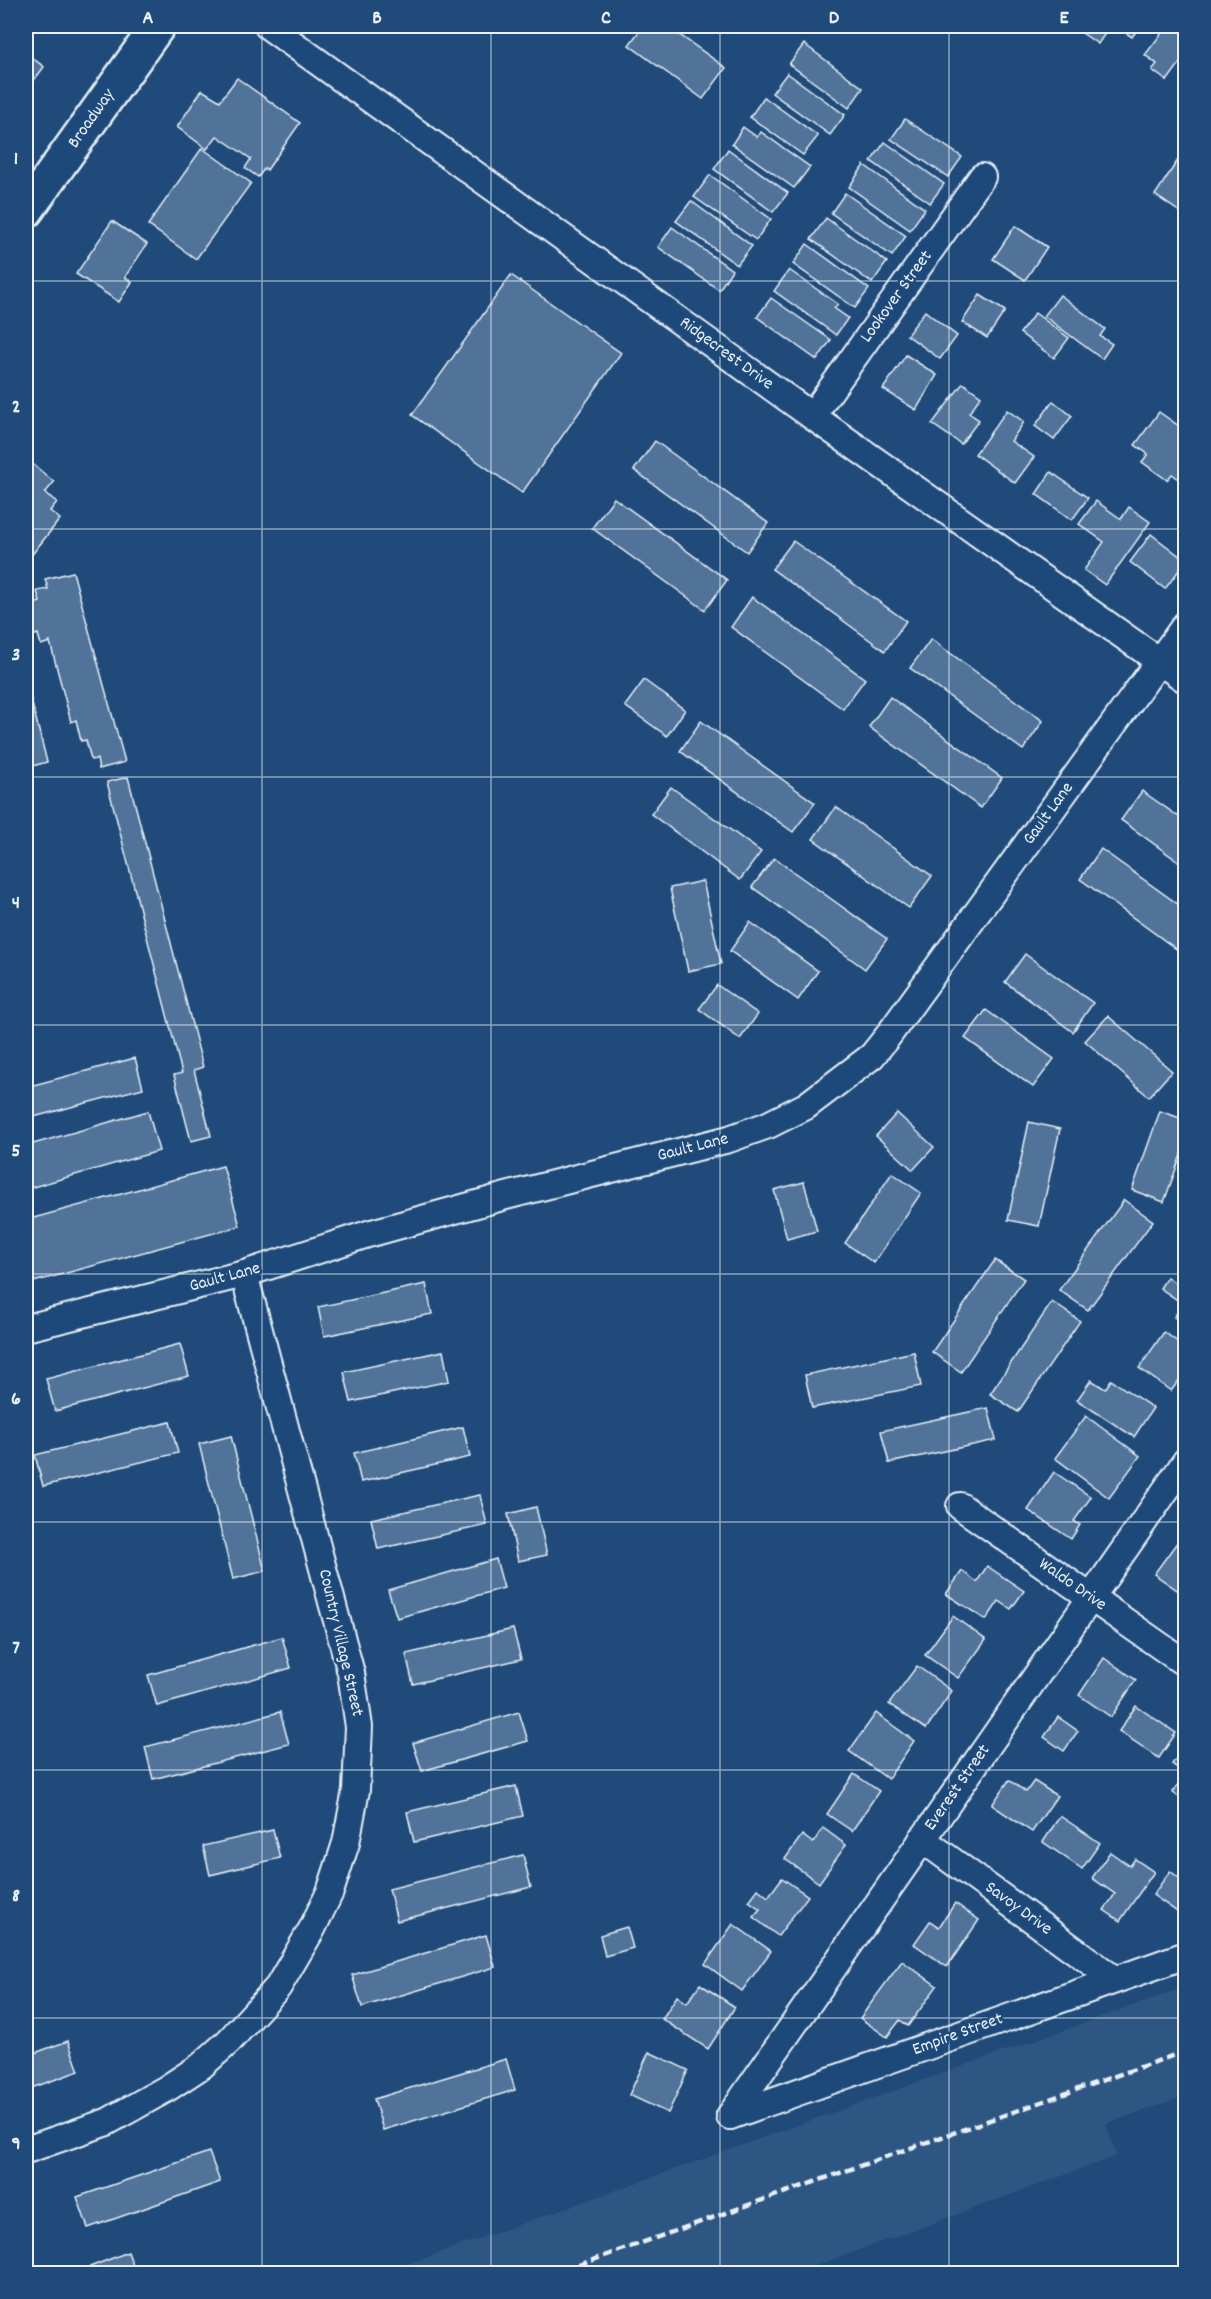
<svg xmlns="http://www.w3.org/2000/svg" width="1211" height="2299" viewBox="0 0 1211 2299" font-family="Dekko,sans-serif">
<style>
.built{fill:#2e5683}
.building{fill:#517399;stroke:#e8f1f8;stroke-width:1.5}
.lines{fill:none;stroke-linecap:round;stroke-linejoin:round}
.minor-casing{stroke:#e8f1f8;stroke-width:30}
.secondary-casing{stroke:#e8f1f8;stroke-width:38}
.minor{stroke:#1f4a7a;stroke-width:26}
.secondary{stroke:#1f4a7a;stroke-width:33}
.rail{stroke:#e8f1f8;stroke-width:4.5;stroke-dasharray:9 4.5;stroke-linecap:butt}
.grid{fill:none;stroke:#e8f1f8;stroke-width:1.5;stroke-opacity:0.55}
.labels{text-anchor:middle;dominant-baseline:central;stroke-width:5;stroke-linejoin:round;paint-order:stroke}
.street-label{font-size:18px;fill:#e8f1f8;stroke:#1f4a7a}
.neatline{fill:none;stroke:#e8f1f8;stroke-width:2}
.grid-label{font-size:20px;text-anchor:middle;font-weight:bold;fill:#e8f1f8}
</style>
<rect width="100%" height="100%" fill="#1f4a7a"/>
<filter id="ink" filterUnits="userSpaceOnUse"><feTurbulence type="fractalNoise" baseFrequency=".0167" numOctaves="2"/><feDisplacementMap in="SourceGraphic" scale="12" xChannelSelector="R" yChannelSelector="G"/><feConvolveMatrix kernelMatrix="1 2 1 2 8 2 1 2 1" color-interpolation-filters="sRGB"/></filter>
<g filter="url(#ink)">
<path class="built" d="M1185,1987V2096L1106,2124L1117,2156L796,2273H383Z"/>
<g class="building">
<path d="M643,26H667L726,68L703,99L629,45Z"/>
<path d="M1072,26H1110L1098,44Z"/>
<path d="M1115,26H1140L1132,37Z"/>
<path d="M1167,26L1186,27V55L1167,81L1152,70L1157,64L1145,55Z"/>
<path d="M804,44L863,88L849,108L789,64Z"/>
<path d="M26,53L44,67L26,91Z"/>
<path d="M787,73L845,115L830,135L772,93Z"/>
<path d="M237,78L300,123L267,170L265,168L258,177L245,168L251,159L217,136L207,149L177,127L202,90L220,101Z"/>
<path d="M764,97L818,136L803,155L750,117Z"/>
<path d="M905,119L962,157L948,177L891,139Z"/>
<path d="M743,127L757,137L761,132L810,167L794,188L732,144Z"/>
<path d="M885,142L944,184L930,203L871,161Z"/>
<path d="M202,148L251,183L196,259L148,225Z"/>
<path d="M728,149L788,193L773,212L714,169Z"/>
<path d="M1178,160L1186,164V216L1155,195Z"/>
<path d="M864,165L925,209L910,230L849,187Z"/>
<path d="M710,175L771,219L756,240L694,197Z"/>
<path d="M845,193L906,236L892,256L831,213Z"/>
<path d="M691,201L752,246L737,265L676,221Z"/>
<path d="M826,218L887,262L872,283L811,239Z"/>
<path d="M112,221L147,244L125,277L132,282L119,302L76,274Z"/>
<path d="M1015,226L1047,247L1025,280L993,259Z"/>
<path d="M672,227L732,270L719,290L658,247Z"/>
<path d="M807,244L869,289L855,308L793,264Z"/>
<path d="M789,270L838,304L834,308L848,318L836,335L774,291Z"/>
<path d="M511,275L621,353L522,493L412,415Z"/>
<path d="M980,295L1005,311L987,338L962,322Z"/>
<path d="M1060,295L1105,329L1100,336L1112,344L1102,359L1044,316Z"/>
<path d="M771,298L831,340L817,360L757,317Z"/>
<path d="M925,311L957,336L940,359L907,335Z"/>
<path d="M1035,313L1069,338L1054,358L1020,333Z"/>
<path d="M906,355L937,375L916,410L883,389Z"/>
<path d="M963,383L981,396L969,413L979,420L961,444L932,424Z"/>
<path d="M1053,401L1072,416L1054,440L1035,426Z"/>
<path d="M1007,410L1024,422L1011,441L1034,457L1015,483L975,454Z"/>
<path d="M1159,412L1186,431V484L1172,474L1167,480L1142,462L1148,454L1135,445Z"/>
<path d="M655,441L768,523L747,552L634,470Z"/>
<path d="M29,461L54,482L45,493L57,502L50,511L60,519L26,562V465Z"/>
<path d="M1051,472L1088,498L1072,520L1036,494Z"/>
<path d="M614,498L727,580L705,610L592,528Z"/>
<path d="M1096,501L1121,519L1129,507L1150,522L1105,585L1084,570L1104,542L1079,524Z"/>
<path d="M1151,534L1186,561L1165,589L1130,562Z"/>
<path d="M793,541L906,621L885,651L772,569Z"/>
<path d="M73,572L125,762L99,769L97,759L91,760L86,740L81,741L76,720L71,722L50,642L41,645L38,634L29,637L26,626V606L40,602L37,591L48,589L45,579Z"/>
<path d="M752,597L865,679L843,709L731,627Z"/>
<path d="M931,639L1043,721L1023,750L910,668Z"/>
<path d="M26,680L47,762L26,768Z"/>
<path d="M644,680L685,710L667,736L625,706Z"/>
<path d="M890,697L1002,778L981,808L869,727Z"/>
<path d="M701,721L815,803L793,832L680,751Z"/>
<path d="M128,777L203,1067L194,1070L211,1136L191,1141L174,1075L182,1073L107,782Z"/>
<path d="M671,787L761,852L740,880L651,814Z"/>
<path d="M1142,791L1186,822V867L1121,820Z"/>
<path d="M836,807L932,876L909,908L813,839Z"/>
<path d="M1101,849L1186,910V956L1080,879Z"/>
<path d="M774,858L887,939L865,969L752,887Z"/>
<path d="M703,881L721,964L688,971L670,888Z"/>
<path d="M750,922L818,971L798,1000L730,951Z"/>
<path d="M1025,954L1093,1003L1073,1032L1005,982Z"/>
<path d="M717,985L758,1014L740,1039L699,1009Z"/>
<path d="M986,1010L1054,1059L1033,1087L965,1038Z"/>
<path d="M1108,1016L1172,1071L1149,1097L1085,1041Z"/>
<path d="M135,1058L143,1088L26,1119V1087Z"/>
<path d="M148,1111L159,1151L26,1189V1146Z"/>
<path d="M1160,1111L1186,1120V1141L1164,1202L1132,1190Z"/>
<path d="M897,1113L934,1147L913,1170L876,1136Z"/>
<path d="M1029,1122L1060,1129L1039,1226L1008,1220Z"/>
<path d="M223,1166L240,1226L26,1284V1220Z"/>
<path d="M892,1173L921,1193L874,1263L845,1243Z"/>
<path d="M804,1182L817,1231L787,1239L774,1190Z"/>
<path d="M1124,1200L1153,1221L1088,1310L1059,1290Z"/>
<path d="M995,1260L1024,1279L961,1372L932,1352Z"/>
<path d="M1186,1272V1325L1174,1317L1183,1304L1160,1288L1167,1277L1177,1284Z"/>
<path d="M426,1284L432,1314L324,1336L318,1307Z"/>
<path d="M1052,1302L1080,1321L1018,1412L990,1394Z"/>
<path d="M1164,1332L1186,1348V1371L1171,1391L1139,1368Z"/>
<path d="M180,1344L189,1376L55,1411L46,1379Z"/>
<path d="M443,1351L449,1381L351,1402L344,1372Z"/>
<path d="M914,1352L921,1386L812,1408L805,1375Z"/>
<path d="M1091,1380L1105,1389L1111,1380L1153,1408L1134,1437L1077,1400Z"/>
<path d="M988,1408L996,1440L889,1463L881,1431Z"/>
<path d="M1086,1416L1140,1456L1109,1498L1055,1458Z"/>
<path d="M170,1422L178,1453L43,1486L35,1455Z"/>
<path d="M463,1427L470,1457L361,1482L354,1453Z"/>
<path d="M231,1436L265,1571L233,1579L199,1444Z"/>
<path d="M1054,1472L1091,1497L1074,1521L1080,1525L1071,1539L1028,1510Z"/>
<path d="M480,1495L487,1525L378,1549L371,1519Z"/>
<path d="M536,1507L547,1555L518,1561L508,1514Z"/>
<path d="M1186,1530V1596L1154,1574Z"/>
<path d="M496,1559L504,1588L397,1618L388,1590Z"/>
<path d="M987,1566L1024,1591L1011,1609L999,1601L986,1620L946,1594L962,1571L977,1582Z"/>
<path d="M953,1616L986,1640L958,1678L925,1655Z"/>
<path d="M513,1629L521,1659L413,1684L406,1654Z"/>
<path d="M282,1637L291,1668L157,1706L148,1675Z"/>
<path d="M1104,1658L1136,1680L1111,1717L1079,1695Z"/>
<path d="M917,1666L952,1691L926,1729L889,1704Z"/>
<path d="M1136,1706L1176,1733L1159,1758L1119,1731Z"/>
<path d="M280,1712L289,1744L153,1779L145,1747Z"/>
<path d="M519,1712L528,1741L422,1771L413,1743Z"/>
<path d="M876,1713L914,1741L888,1779L849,1751Z"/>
<path d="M1058,1717L1078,1731L1064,1751L1044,1737Z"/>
<path d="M1186,1745V1774L1172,1764Z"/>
<path d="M854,1774L879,1791L852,1831L827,1814Z"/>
<path d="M1186,1774V1802L1172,1792Z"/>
<path d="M1009,1780L1026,1792L1034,1781L1057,1796L1032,1832L992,1805Z"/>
<path d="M516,1786L523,1816L414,1842L407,1812Z"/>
<path d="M1060,1816L1100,1843L1082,1869L1043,1842Z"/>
<path d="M823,1828L846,1845L819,1883L785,1859L802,1835L813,1843Z"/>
<path d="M273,1830L280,1858L210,1875L203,1846Z"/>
<path d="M1110,1852L1130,1866L1135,1859L1154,1872L1120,1921L1104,1910L1115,1894L1092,1878Z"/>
<path d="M523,1855L531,1887L397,1921L389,1889Z"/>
<path d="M1170,1871L1186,1883V1918L1153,1895Z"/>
<path d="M782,1878L808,1896L778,1936L753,1917L760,1909L749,1901L758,1889L768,1897Z"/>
<path d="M955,1903L979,1920L947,1967L914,1944L930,1921L939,1927Z"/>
<path d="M733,1924L771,1951L742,1991L705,1964Z"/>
<path d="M627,1927L633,1948L605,1956L600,1935Z"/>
<path d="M486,1935L495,1967L362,2007L352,1975Z"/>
<path d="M902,1961L937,1986L908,2026L900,2020L887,2037L860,2018Z"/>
<path d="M700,1984L735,2007L708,2049L662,2019L677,1996L687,2003Z"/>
<path d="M68,2041L79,2071L26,2090V2056Z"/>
<path d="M649,2052L688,2070L668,2113L629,2095Z"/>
<path d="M506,2059L515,2090L383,2130L374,2099Z"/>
<path d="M209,2152L220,2182L88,2228L77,2197Z"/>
<path d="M128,2252L136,2274H72Z"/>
</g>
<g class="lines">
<g class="minor-casing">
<g id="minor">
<path d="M268,26L812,416L1186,680"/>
<path d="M812,416L982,177"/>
<path d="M26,1328L244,1274L368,1234L506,1196L729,1139L768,1125L806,1106L872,1056L888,1036L1186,624"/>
<path d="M960,1506L1186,1664"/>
<path d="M922,1839L1114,1979"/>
<path d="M730,2116L1186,1461"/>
<path d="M730,2116L1186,1955"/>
<path d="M26,2150L107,2122L166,2089L201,2066L228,2042L278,1987L312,1929L330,1892L346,1843L356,1790L359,1727L351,1673L244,1274"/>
</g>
</g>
<g class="secondary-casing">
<path id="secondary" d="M26,211L158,26"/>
</g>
<use href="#minor" class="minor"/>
<use href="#secondary" class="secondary"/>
<path class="rail" d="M553,2274L1186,2051"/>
</g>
</g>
<path class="grid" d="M262,26V2274M491,26V2274M720,26V2274M949,26V2274M26,281H1186M26,529H1186M26,777H1186M26,1025H1186M26,1274H1186M26,1522H1186M26,1770H1186M26,2018H1186"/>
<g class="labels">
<g class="street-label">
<text transform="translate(92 119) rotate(-55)">Broadway</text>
<text transform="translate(897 297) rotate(-54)">Lookover Street</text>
<text transform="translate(726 354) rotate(36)">Ridgecrest Drive</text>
<text transform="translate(1049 814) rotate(-54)">Gault Lane</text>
<text transform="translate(693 1148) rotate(-14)">Gault Lane</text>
<text transform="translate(225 1278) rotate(-15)">Gault Lane</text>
<text transform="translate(1072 1585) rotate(35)">Waldo Drive</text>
<text transform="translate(340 1643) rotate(77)">Country Village Street</text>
<text transform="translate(958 1788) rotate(-55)">Everest Street</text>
<text transform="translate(1018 1909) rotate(36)">Savoy Drive</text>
<text transform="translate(958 2035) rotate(-20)">Empire Street</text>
</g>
</g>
<rect width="1211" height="2299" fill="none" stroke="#1f4a7a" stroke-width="66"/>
<rect x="33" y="33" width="1145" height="2233" class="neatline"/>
<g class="grid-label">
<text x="148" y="23">A</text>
<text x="377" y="23">B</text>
<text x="606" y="23">C</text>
<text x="834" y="23">D</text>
<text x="1064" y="23">E</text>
<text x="16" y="164">1</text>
<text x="16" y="412">2</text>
<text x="16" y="660">3</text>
<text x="16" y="908">4</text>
<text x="16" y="1156">5</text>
<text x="16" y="1404">6</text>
<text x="16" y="1653">7</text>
<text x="16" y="1901">8</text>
<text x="16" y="2149">9</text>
</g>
</svg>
